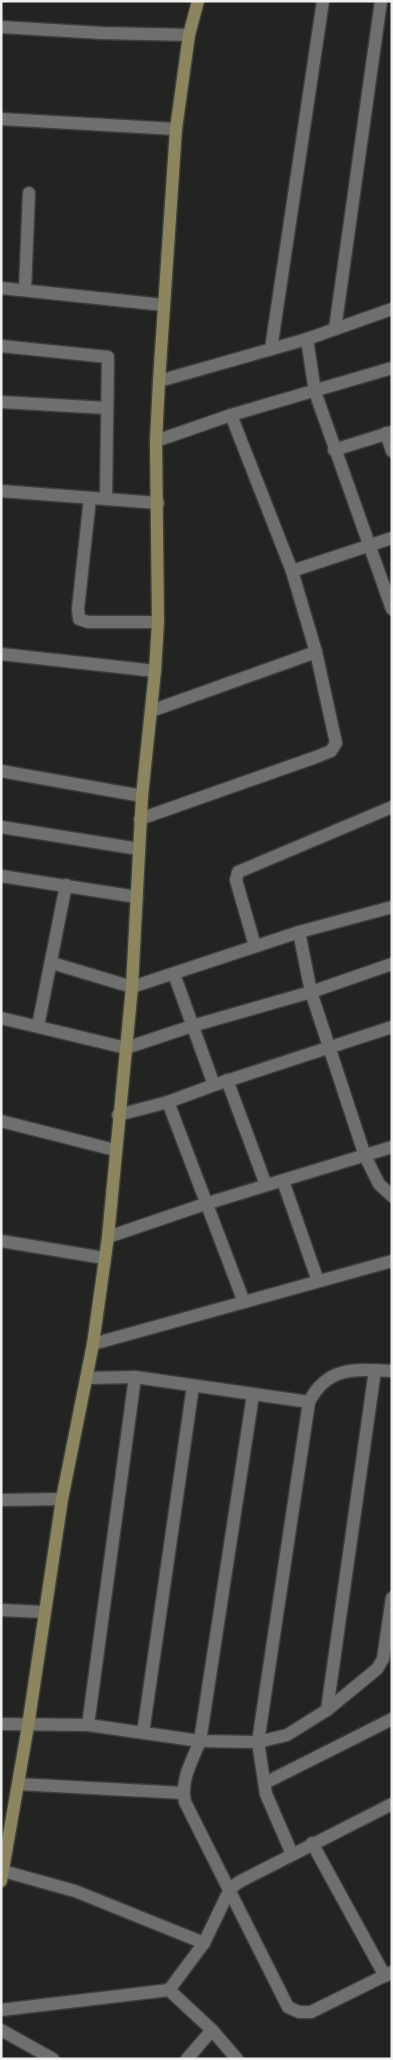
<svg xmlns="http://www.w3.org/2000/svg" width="393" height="2060" viewBox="0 0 393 2060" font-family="Quicksand,sans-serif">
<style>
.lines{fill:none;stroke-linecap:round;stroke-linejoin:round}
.street-casing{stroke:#3e3f3d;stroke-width:15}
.secondary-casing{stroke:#3e3f3d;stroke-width:15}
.street{stroke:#6f706d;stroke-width:12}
.secondary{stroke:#8c8560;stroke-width:12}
</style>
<rect width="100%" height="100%" fill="#232421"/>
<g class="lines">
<g class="street-casing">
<g id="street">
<path d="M1,27L102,33L189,35"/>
<path d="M1,119L176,129"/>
<path d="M1,288L164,305"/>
<path d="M25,290L29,193"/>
<path d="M335,329L381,1"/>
<path d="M307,339L315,392L392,609"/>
<path d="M1,346L108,357L106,499"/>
<path d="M271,349L323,1"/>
<path d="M159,381L307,339L392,309"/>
<path d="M1,402L107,408"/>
<path d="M386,433L392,451"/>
<path d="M156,441L231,415L392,368"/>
<path d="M334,450L392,432"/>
<path d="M1,491L158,503"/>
<path d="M90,498L78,609L79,619L88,622H158"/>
<path d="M292,571L392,538"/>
<path d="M1,654L155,671"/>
<path d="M151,711L316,652"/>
<path d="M1,771L142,796"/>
<path d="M140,819L316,757L331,751L336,743L316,652L292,571L231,415"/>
<path d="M1,827L139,849"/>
<path d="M1,876L137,897"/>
<path d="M299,932L311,992L365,1156L379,1184L392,1196"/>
<path d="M255,946L236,880L238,872L392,807"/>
<path d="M52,963L132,987L299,932L392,907"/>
<path d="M174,974L214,1085"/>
<path d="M1,1018L126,1048L192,1026L311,992L392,964"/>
<path d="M38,1026L66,885"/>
<path d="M227,1080L266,1185"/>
<path d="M168,1102L244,1302"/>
<path d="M118,1115L168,1102L214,1085L392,1027"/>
<path d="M1,1121L115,1150"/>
<path d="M283,1181L318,1281"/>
<path d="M108,1237L205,1204L392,1147"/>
<path d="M1,1241L104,1258"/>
<path d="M93,1344L392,1261"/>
<path d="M86,1378L135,1377L309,1402"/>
<path d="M253,1395L200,1741C192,1761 180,1781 185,1802L288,2007L299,2012H311L392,1972"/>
<path d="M1,1500L62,1499"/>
<path d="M1,1610L44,1612"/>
<path d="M327,1710L375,1370"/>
<path d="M1,1724L88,1725L200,1741L258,1742L287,1735L327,1710L377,1669L383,1659L392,1598"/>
<path d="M88,1725L135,1377"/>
<path d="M143,1733L193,1386"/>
<path d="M265,1783L392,1719"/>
<path d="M18,1784L183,1793"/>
<path d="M312,1843L385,1976"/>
<path d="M292,1854L266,1794L258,1742L309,1402C327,1366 355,1369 392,1371"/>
<path d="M3,1871L75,1891L204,1943"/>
<path d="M169,1990L204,1943L230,1889L239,1882L392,1804"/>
<path d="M1,2010L169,1990L212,2030L237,2059"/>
<path d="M1,2030L53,2059"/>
<path d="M187,2059L212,2030"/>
</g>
</g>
<g class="secondary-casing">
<path id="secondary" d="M1,1881L28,1726L62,1499L93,1344L108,1237L132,987L142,796L155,671L158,622L156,441L159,381L176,129L189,35L198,1"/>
</g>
<use href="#street" class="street"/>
<use href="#secondary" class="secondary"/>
</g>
<rect width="393" height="2060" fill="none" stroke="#f0f1ef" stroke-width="5"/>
</svg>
